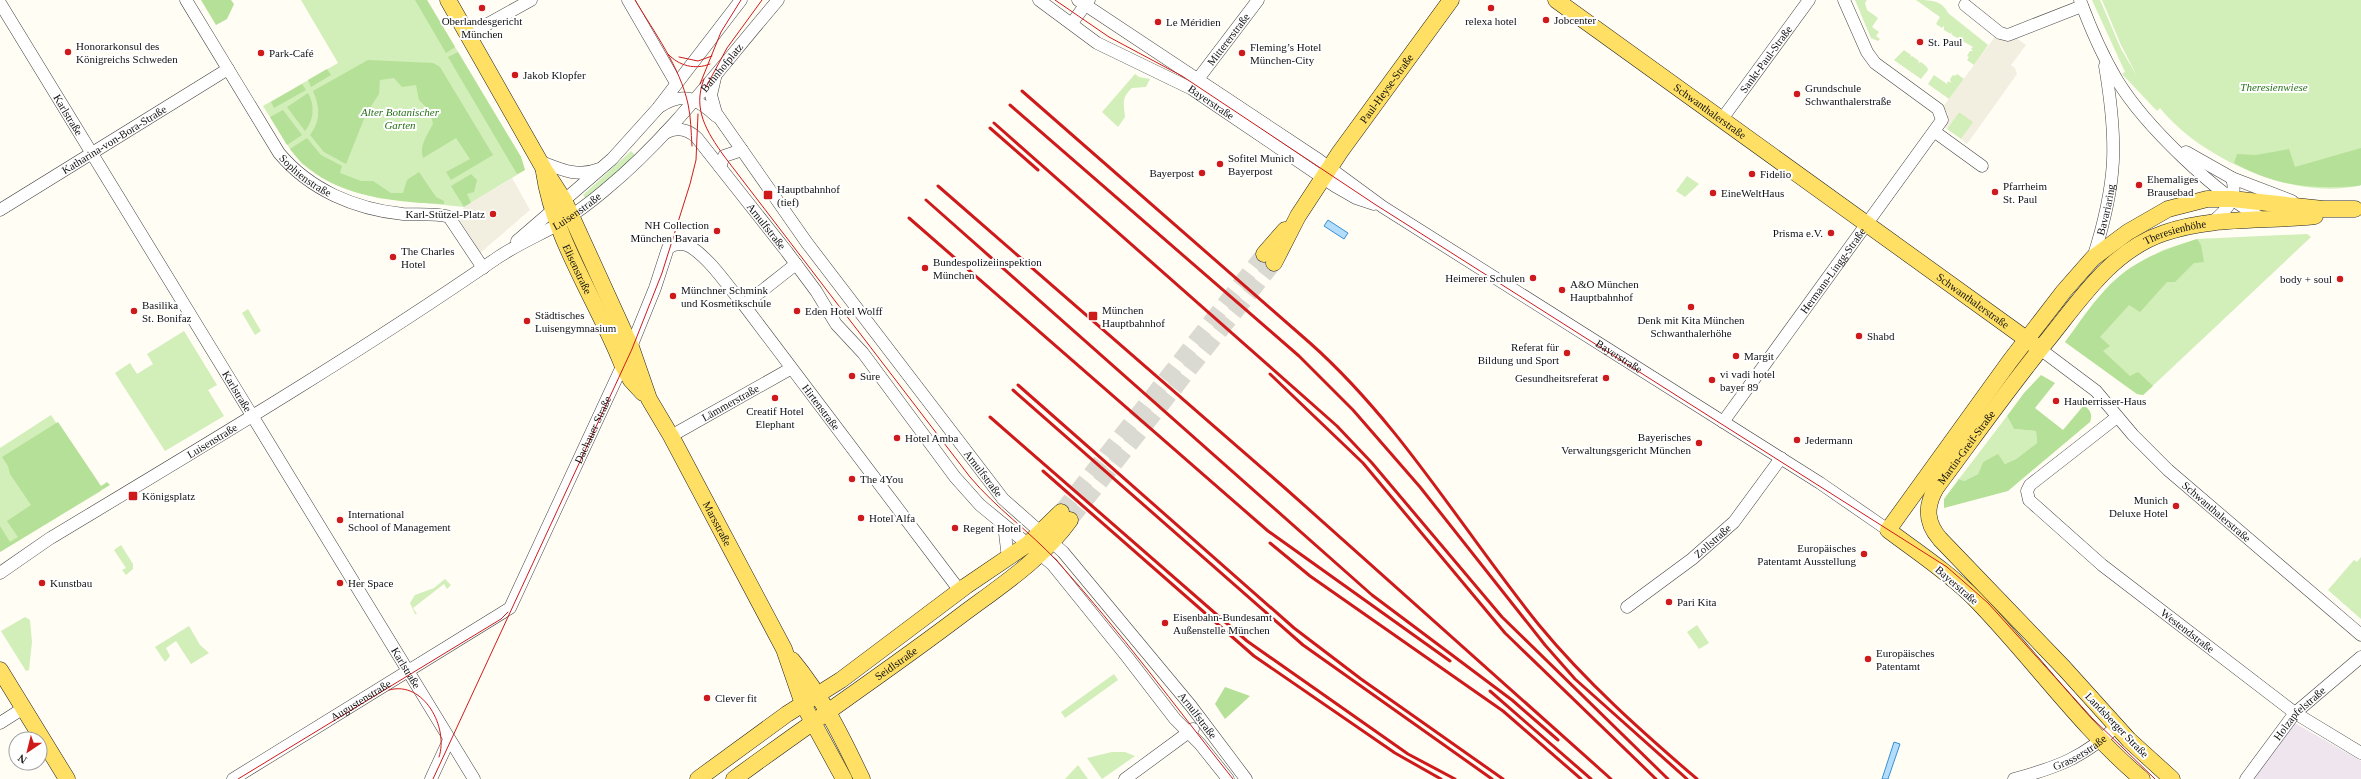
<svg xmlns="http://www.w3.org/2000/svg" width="2361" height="779" viewBox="0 0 2361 779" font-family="'Times New Roman',serif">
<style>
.industrial{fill:#efe5ef}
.green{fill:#d2eeb9}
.forest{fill:#b5e097}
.plaza{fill:#f2eee0}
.water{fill:#b4ddfb;stroke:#3490d9}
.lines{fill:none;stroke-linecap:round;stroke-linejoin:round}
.major-tunnel{stroke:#dbdad2;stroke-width:16;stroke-dasharray:16 8;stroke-linecap:butt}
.minor-casing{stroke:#444;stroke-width:13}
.major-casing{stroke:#222;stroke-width:17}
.minor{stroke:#fff;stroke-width:12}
.major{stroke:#ffe064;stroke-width:16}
.tram{stroke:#cf1a1b;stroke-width:1}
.rail{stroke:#cf1a1b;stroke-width:3}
.poi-dot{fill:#cf1a1b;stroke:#fff;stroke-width:1.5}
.labels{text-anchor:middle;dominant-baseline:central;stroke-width:4;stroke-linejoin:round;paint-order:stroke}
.poi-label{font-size:11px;fill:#111;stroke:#fff;text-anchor:start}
.street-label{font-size:11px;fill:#111;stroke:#fff}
.park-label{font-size:11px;font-style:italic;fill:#277019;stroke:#fff}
</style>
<rect width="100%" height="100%" fill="#fffdf4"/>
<path class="industrial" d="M2295,723L2361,761V779H2254Z"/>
<g class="green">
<path d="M301,0H427L521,157L525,170L464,207L377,198L337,184L302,164L290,149L263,106L338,63Z"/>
<path d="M1855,0H1867L1865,3L1867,10L1878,18L1872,27L1879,32L1876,36L1880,39L1878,41L1871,38Z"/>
<path d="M1916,0C1930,0 1942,0 1948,13L1988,45L1974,65L1967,60L1969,57L1967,56L1970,51H1973L1971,49L1973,47L1952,35V32L1951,34L1944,30V26L1942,28L1936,24L1940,17Z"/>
<path d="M2092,0H2100L2121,49L2137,76L2121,45L2102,0H2361V185C2295,202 2200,158 2160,108L2157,111L2122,74L2125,72Z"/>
<path d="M1904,50L1911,55L1910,57L1912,56L1919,61L1918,63L1921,62L1927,67L1928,70L1921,79L1894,60Z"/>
<path d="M1135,74L1139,77L1150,79L1146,87L1132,88C1121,98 1124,103 1125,117L1118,127L1102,112Z"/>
<path d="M1957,74L1964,79L1949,99L1928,84L1934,75L1947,84L1948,81L1951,83L1950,79L1953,75L1955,76Z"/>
<path d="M1959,112L1974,122L1961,139L1947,129Z"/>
<path d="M631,151L636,156L586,199L583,195Z"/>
<path d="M1687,176L1699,184L1685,197L1676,191Z"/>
<path d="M2307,234L2311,237L2143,395L2137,394L2065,342L2111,283L2142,261L2163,250L2197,239Z"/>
<path d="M248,309L261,331L255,335L242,313Z"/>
<path d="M184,331L217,385L208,390L224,416L165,451L115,373L130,363L137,374L153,364L147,354Z"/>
<path d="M51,415L101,491L0,552V448Z"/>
<path d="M2007,416L2014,429L2036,431L2037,443L2016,459L2005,464L1998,455L1983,462L1978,474L1964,481L1959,479Z"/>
<path d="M121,545L133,564V569L126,575L122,570L126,568L114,550Z"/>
<path d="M2361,557V619L2328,590L2354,560L2357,562Z"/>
<path d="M445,579L451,585L447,589L444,584L413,608L417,614H415L410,603L415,595L434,588Z"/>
<path d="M25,617L30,620L32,642L29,670L26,671L1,631Z"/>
<path d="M1697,625L1709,643L1699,649L1687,632Z"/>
<path d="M189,626L200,645L209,653L191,664L176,641L166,648L170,656L165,662L155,647Z"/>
<path d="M1114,674L1118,680L1065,718L1061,712Z"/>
<path d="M1112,752H1125L1135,756L1102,779L1087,758Z"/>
<path d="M1078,765L1088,779H1065Z"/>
</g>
<g class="forest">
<path d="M201,0H231L234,4L227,19L216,25Z"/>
<path d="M415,0H427L455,47L446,53Z"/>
<path d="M458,52L521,157L525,170L517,174L448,57Z"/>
<path d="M368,60L433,63L440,67L493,155L451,180L446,172L470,159L456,138L423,158C419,146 427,135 433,124L430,111L419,100L416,85L402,87L394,78L380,80L379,94L366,114L346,164L324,152L310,135C321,121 320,107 313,91Z"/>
<path d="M327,69L331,75L311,87L308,80Z"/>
<path d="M302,84L306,90L274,108L271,102Z"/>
<path d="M308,93C315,105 314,120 305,131L287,107Z"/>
<path d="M283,110L302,135L287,145L270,117Z"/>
<path d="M307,138L321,155L342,166L340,173L361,181H373L391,193H403L407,180L419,172L436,197L444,201V204C391,202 324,196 290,149Z"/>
<path d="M2361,148V185L2358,186C2309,189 2278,187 2234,163L2237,154L2256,155L2289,149L2295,167Z"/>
<path d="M471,174L477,180L474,192L467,194L471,203L464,207L451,186Z"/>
<path d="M2197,239L2201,245L2204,262L2194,263L2175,282H2167L2140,312L2129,305L2100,337L2110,346L2103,351L2130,376L2138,372L2153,386L2143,395L2137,394L2065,342C2080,322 2093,301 2111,284C2134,260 2166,249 2197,239Z"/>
<path d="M2041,375L2055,383L2035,408L2063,430L2084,405C2090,410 2093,414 2090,422L2008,491L1944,508V499L1959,479L1964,481L1978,474L1983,462L1998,454L2005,464L2016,459L2037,443L2036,431L2014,429L2007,416L2024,393Z"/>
<path d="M58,422L101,486L107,482L110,485L0,552V526L10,542L18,537L7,521L31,505L10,474L8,466L2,457Z"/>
<path d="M1225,687L1250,696L1225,719L1215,704Z"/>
</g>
<g class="plaza">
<path d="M1997,34L2015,37L2026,45L2011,65L2015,68L2017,74L1967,144L1961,139L1973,122L1959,112L1947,129L1944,127L1948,121V114L1943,107Z"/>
<path d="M512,178L530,210L480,253L458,218L464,207Z"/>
</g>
<g class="water">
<path d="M1328,220L1348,233L1344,239L1324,226Z"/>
<path d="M1894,742L1900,744L1888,779H1882Z"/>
</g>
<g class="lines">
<g class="major-tunnel">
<path d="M1061,512L1264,254"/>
<path d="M1070,520L1274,263"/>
</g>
<g class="minor-casing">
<g id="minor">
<path id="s1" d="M186,0L279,153C310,190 355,209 403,214C416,215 438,213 449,217L483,268"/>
<path d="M628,0L676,83"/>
<path id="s2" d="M1039,0L1097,43L1192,89L1335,186L1356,198L1374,204"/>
<path id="s3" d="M1078,0L1319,160L1383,207L1820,483L1888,530"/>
<path d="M2080,0C2090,27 2102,55 2117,80C2145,126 2215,193 2263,219"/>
<path id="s4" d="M0,3L474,779"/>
<path d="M1965,5L2000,33L2008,35L2082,6"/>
<path d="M1072,23L1089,0"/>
<path d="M468,35L531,0"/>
<path id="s5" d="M715,78L711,95L716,113L807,243L1003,499L1063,552L1191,706L1246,779"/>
<path id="s6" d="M1198,79L1258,0"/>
<path d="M659,107C684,91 696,98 716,116"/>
<path id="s7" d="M1722,119L1809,0"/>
<path d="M1935,132L1982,166"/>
<path id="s8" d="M665,133C676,127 688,129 697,138L787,252L816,291L836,324L863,353L955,477L980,505L1052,564L1128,658L1175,719L1200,744L1228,779"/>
<path d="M2186,152L2232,178L2292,201"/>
<path d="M539,161C560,169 577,178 599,169"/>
<path d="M720,167L724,156L742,150"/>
<path id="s9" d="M0,210L228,69"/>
<path d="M2212,222C2227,211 2238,197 2232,178"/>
<path d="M517,241L612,159L658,108L741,0"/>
<path id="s10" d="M2093,258C2117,183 2118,143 2105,66"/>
<path d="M744,305L796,264"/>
<path id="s11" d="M2040,349L2096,391L2133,435L2168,470L2361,635"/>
<path id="s12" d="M2117,417L2030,485L2027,491L2029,500L2102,565L2295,713L2361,753"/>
<path id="s13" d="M1723,422L1942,120L1938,109L1875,63L1867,52L1844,0"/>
<path id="s14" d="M671,436L790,369"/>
<path d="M1004,525L1008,558"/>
<path id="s15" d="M0,573L49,539C200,448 352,358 497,258C516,245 537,236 557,225C573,215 591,202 605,190C672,135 722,65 778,0"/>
<path id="s16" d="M1627,607L1692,559L1734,522L1781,458"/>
<path d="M0,723L22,709"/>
<path id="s17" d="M233,779L510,608L631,347L655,288L668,248C675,243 684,243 691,247C712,261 728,287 744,305L960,591"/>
<path d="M431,779L449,740"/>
<path d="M1125,779L1193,729"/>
<path id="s18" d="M2014,779C2058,767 2083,758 2117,726"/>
<path id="s19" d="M2246,779L2295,713L2361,657"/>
</g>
</g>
<g class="major-casing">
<g id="major">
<path id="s20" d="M448,0L544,169L564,200L631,347L649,399L671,436L784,649L803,704L844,779"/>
<path id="s21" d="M1556,0L2036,346"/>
<path id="s22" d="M544,172C553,237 598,303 622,364L631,380L643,393"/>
<path d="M1264,254L1285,230"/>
<path id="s23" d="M1274,263L1298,216L1340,152L1451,0"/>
<path d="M792,660C822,696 842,737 862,779"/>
<path d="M0,670L67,779"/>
<path d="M698,779L787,714L841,680L966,586L1028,544L1061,512"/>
<path id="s24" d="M734,779C810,723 888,671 963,614C1002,585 1042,559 1070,520"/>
<path d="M2142,779C2080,727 2031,656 1974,598C1948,572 1917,552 1888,530L2010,361L2064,291L2093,258L2128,232L2168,209L2207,199H2232L2323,209H2355"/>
<path id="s25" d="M2172,779L2129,740L2064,668L1940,539C1926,523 1925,507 1936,488C1974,437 2010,386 2050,337C2082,297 2113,250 2164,233C2213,216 2264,222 2315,216"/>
</g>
</g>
<use href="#minor" class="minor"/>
<use href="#major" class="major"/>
<g class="tram">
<path d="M635,0C654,32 680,67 688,104C691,117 691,132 692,146"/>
<path d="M1055,0L1109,37L1182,76L1376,205L1947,567L1988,603L2092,718L2155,779"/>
<path d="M668,54C679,66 695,70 710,64"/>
<path d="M679,57L698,61L712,56"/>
<path d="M704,79C692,109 707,132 724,156L970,477C996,508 1029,531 1057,561C1120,631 1175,706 1233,779"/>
<path d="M700,84L721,32L741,0"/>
<path d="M706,87L727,48L762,0"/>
<path d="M389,690C424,680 449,728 439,757"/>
<path d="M238,779L501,619L508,612"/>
<path d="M433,779L632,349L662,273L690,184L696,160L698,114"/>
</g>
<g class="rail">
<path d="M1022,91L1310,343C1401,424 1463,531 1539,625C1586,682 1641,731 1697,779"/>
<path d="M1010,105L1299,356L1353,410L1420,487L1545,645L1575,679L1687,779"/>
<path d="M994,123L1337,426L1372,463L1502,617L1668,779"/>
<path d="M990,128L1038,170"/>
<path d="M938,186L1286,489L1611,779"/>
<path d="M926,200L1372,595L1512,700L1558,740"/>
<path d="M909,218L1268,531L1450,661"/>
<path d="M1270,374L1363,463L1505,633L1656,779"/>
<path d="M1018,385L1294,628L1361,679L1503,779"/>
<path d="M1013,390L1303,645L1492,779"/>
<path d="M990,417L1247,641L1408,754L1455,779"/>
<path d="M1043,471L1254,656L1395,753L1441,779"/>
<path d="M1270,543L1310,576L1503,711L1581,779"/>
<path d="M1490,691L1591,779"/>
</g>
</g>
<g class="poi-dot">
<circle cx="482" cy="8" r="4"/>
<circle cx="1491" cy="8" r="4"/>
<circle cx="1546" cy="20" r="4"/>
<circle cx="1158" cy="22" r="4"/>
<circle cx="1920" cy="42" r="4"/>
<circle cx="68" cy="52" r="4"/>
<circle cx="261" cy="53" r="4"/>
<circle cx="1242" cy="53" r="4"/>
<circle cx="515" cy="75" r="4"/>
<circle cx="1797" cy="94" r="4"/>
<circle cx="1220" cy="164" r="4"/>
<circle cx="1202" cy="173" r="4"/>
<circle cx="1752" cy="174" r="4"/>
<circle cx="2139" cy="185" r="4"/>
<circle cx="1995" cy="192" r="4"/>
<circle cx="1713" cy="193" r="4"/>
<rect x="763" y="190" width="10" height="10" rx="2"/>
<circle cx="493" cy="214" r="4"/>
<circle cx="717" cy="231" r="4"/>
<circle cx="1831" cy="233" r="4"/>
<circle cx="393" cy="257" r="4"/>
<circle cx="925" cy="268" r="4"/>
<circle cx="1533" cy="278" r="4"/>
<circle cx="2340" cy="279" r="4"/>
<circle cx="1562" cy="290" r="4"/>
<circle cx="673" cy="296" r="4"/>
<circle cx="1691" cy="307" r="4"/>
<circle cx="134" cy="311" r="4"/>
<circle cx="797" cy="311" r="4"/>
<rect x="1088" y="311" width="10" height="10" rx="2"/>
<circle cx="527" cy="321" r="4"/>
<circle cx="1859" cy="336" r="4"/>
<circle cx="1567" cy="353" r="4"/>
<circle cx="1736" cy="356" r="4"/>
<circle cx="852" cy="376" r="4"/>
<circle cx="1606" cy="378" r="4"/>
<circle cx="1712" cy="380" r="4"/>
<circle cx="775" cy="398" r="4"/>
<circle cx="2056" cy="401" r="4"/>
<circle cx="897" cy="438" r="4"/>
<circle cx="1797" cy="440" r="4"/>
<circle cx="1699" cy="443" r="4"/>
<circle cx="852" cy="479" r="4"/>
<rect x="128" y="491" width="10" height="10" rx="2"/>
<circle cx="2176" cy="506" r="4"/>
<circle cx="861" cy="518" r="4"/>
<circle cx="340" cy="520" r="4"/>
<circle cx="955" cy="528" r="4"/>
<circle cx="1864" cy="554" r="4"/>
<circle cx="42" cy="583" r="4"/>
<circle cx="340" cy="583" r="4"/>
<circle cx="1669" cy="602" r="4"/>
<circle cx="1165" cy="623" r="4"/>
<circle cx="1868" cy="659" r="4"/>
<circle cx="707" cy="698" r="4"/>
</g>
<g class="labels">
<g class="poi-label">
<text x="1554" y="20">Jobcenter</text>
<text x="482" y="21" text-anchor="middle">Oberlandesgericht<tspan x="482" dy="13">München</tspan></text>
<text x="1491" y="21" text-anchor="middle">relexa hotel</text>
<text x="1166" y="22">Le Méridien</text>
<text x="1928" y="42">St. Paul</text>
<text x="76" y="46">Honorarkonsul des<tspan x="76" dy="13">Königreichs Schweden</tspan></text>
<text x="1250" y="47">Fleming’s Hotel<tspan x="1250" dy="13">München-City</tspan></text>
<text x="269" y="53">Park-Café</text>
<text x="523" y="75">Jakob Klopfer</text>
<text x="1805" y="88">Grundschule<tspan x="1805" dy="13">Schwanthalerstraße</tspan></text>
<text x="1228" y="158">Sofitel Munich<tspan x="1228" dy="13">Bayerpost</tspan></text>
<text x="1194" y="173" text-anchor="end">Bayerpost</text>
<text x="1760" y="174">Fidelio</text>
<text x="2147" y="179">Ehemaliges<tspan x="2147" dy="13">Brausebad</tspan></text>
<text x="2003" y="186">Pfarrheim<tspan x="2003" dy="13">St. Paul</tspan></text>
<text x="777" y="189">Hauptbahnhof<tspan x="777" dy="13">(tief)</tspan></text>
<text x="1721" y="193">EineWeltHaus</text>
<text x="485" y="214" text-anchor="end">Karl-Stützel-Platz</text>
<text x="709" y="225" text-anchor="end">NH Collection<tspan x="709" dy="13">München Bavaria</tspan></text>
<text x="1823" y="233" text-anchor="end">Prisma e.V.</text>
<text x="401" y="251">The Charles<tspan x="401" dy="13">Hotel</tspan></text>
<text x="933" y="262">Bundespolizeiinspektion<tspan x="933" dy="13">München</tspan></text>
<text x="1525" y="278" text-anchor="end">Heimerer Schulen</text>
<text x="2332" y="279" text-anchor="end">body + soul</text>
<text x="1570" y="284">A&amp;O München<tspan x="1570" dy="13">Hauptbahnhof</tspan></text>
<text x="681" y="290">Münchner Schmink<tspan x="681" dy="13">und Kosmetikschule</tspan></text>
<text x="142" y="305">Basilika<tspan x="142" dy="13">St. Bonifaz</tspan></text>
<text x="1102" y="310">München<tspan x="1102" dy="13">Hauptbahnhof</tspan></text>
<text x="805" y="311">Eden Hotel Wolff</text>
<text x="535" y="315">Städtisches<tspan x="535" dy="13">Luisengymnasium</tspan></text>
<text x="1691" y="320" text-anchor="middle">Denk mit Kita München<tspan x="1691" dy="13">Schwanthalerhöhe</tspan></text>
<text x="1867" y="336">Shabd</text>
<text x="1559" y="347" text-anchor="end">Referat für<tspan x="1559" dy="13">Bildung und Sport</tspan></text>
<text x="1744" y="356">Margit</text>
<text x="1720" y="374">vi vadi hotel<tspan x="1720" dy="13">bayer 89</tspan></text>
<text x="860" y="376">Sure</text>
<text x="1598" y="378" text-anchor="end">Gesundheitsreferat</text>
<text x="2064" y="401">Hauberrisser-Haus</text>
<text x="775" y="411" text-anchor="middle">Creatif Hotel<tspan x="775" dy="13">Elephant</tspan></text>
<text x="1691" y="437" text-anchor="end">Bayerisches<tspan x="1691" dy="13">Verwaltungsgericht München</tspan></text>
<text x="905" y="438">Hotel Amba</text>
<text x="1805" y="440">Jedermann</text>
<text x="860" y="479">The 4You</text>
<text x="142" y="496">Königsplatz</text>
<text x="2168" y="500" text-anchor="end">Munich<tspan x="2168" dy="13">Deluxe Hotel</tspan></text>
<text x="348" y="514">International<tspan x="348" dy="13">School of Management</tspan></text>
<text x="869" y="518">Hotel Alfa</text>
<text x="963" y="528">Regent Hotel</text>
<text x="1856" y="548" text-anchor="end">Europäisches<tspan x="1856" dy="13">Patentamt Ausstellung</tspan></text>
<text x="50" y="583">Kunstbau</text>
<text x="348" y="583">Her Space</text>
<text x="1677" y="602">Pari Kita</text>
<text x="1173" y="617">Eisenbahn-Bundesamt<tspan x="1173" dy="13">Außenstelle München</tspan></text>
<text x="1876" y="653">Europäisches<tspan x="1876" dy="13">Patentamt</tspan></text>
<text x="715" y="698">Clever fit</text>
</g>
<g class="street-label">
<text stroke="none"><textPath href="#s6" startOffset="50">Mittererstraße</textPath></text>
<text stroke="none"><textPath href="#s7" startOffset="74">Sankt-Paul-Straße</textPath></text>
<text stroke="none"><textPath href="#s15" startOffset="886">Bahnhofplatz</textPath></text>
<text stroke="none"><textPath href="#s23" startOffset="208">Paul-Heyse-Straße</textPath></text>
<text stroke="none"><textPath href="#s2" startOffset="201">Bayerstraße</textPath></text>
<text stroke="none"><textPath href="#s21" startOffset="190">Schwanthalerstraße</textPath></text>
<text stroke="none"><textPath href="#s4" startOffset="131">Karlstraße</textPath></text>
<text stroke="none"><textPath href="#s9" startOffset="134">Katharina-von-Bora-Straße</textPath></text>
<text stroke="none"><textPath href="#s1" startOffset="214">Sophienstraße</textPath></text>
<text stroke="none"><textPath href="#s15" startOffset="681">Luisenstraße</textPath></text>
<text stroke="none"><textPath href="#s10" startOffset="50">Bavariaring</textPath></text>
<text stroke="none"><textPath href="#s8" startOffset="147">Arnulfstraße</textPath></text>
<text stroke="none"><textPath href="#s25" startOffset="746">Theresienhöhe</textPath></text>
<text stroke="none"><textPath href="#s22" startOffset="103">Elisenstraße</textPath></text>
<text stroke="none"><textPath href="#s13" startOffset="187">Hermann-Lingg-Straße</textPath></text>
<text stroke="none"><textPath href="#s21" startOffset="514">Schwanthalerstraße</textPath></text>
<text stroke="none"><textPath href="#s3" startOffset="648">Bayerstraße</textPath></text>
<text stroke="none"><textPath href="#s4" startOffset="455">Karlstraße</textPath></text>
<text stroke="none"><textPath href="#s14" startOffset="68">Lämmerstraße</textPath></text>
<text stroke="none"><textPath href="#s17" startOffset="950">Hirtenstraße</textPath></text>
<text stroke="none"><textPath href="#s17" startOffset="522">Dachauer Straße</textPath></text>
<text stroke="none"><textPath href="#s15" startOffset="250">Luisenstraße</textPath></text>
<text stroke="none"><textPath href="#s25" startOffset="440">Martin-Greif-Straße</textPath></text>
<text stroke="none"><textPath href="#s5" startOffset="485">Arnulfstraße</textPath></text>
<text stroke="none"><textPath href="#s11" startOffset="241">Schwanthalerstraße</textPath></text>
<text stroke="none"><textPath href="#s20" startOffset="590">Marsstraße</textPath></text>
<text stroke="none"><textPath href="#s16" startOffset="108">Zollstraße</textPath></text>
<text transform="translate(1957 585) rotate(41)">Bayerstraße</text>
<text stroke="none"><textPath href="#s12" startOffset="332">Westendstraße</textPath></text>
<text stroke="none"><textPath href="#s24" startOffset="199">Seidlstraße</textPath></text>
<text stroke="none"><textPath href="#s4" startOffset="779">Karlstraße</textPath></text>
<text stroke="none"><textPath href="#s17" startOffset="150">Augustenstraße</textPath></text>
<text stroke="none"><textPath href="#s19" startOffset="85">Holzapfelstraße</textPath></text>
<text stroke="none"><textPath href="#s5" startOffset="809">Arnulfstraße</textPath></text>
<text transform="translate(2117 725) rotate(46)">Landsberger Straße</text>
<text stroke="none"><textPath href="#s18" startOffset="71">Grasserstraße</textPath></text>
</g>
<g class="park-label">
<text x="2274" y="87">Theresienwiese</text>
<text x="400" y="112">Alter Botanischer<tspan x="400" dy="13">Garten</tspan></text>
</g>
</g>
<g transform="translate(28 751) rotate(215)"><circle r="19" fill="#ffffff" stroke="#a0a0a0"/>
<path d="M0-3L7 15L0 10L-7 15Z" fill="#cf1a1b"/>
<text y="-6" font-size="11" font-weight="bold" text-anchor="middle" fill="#111111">N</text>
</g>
</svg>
